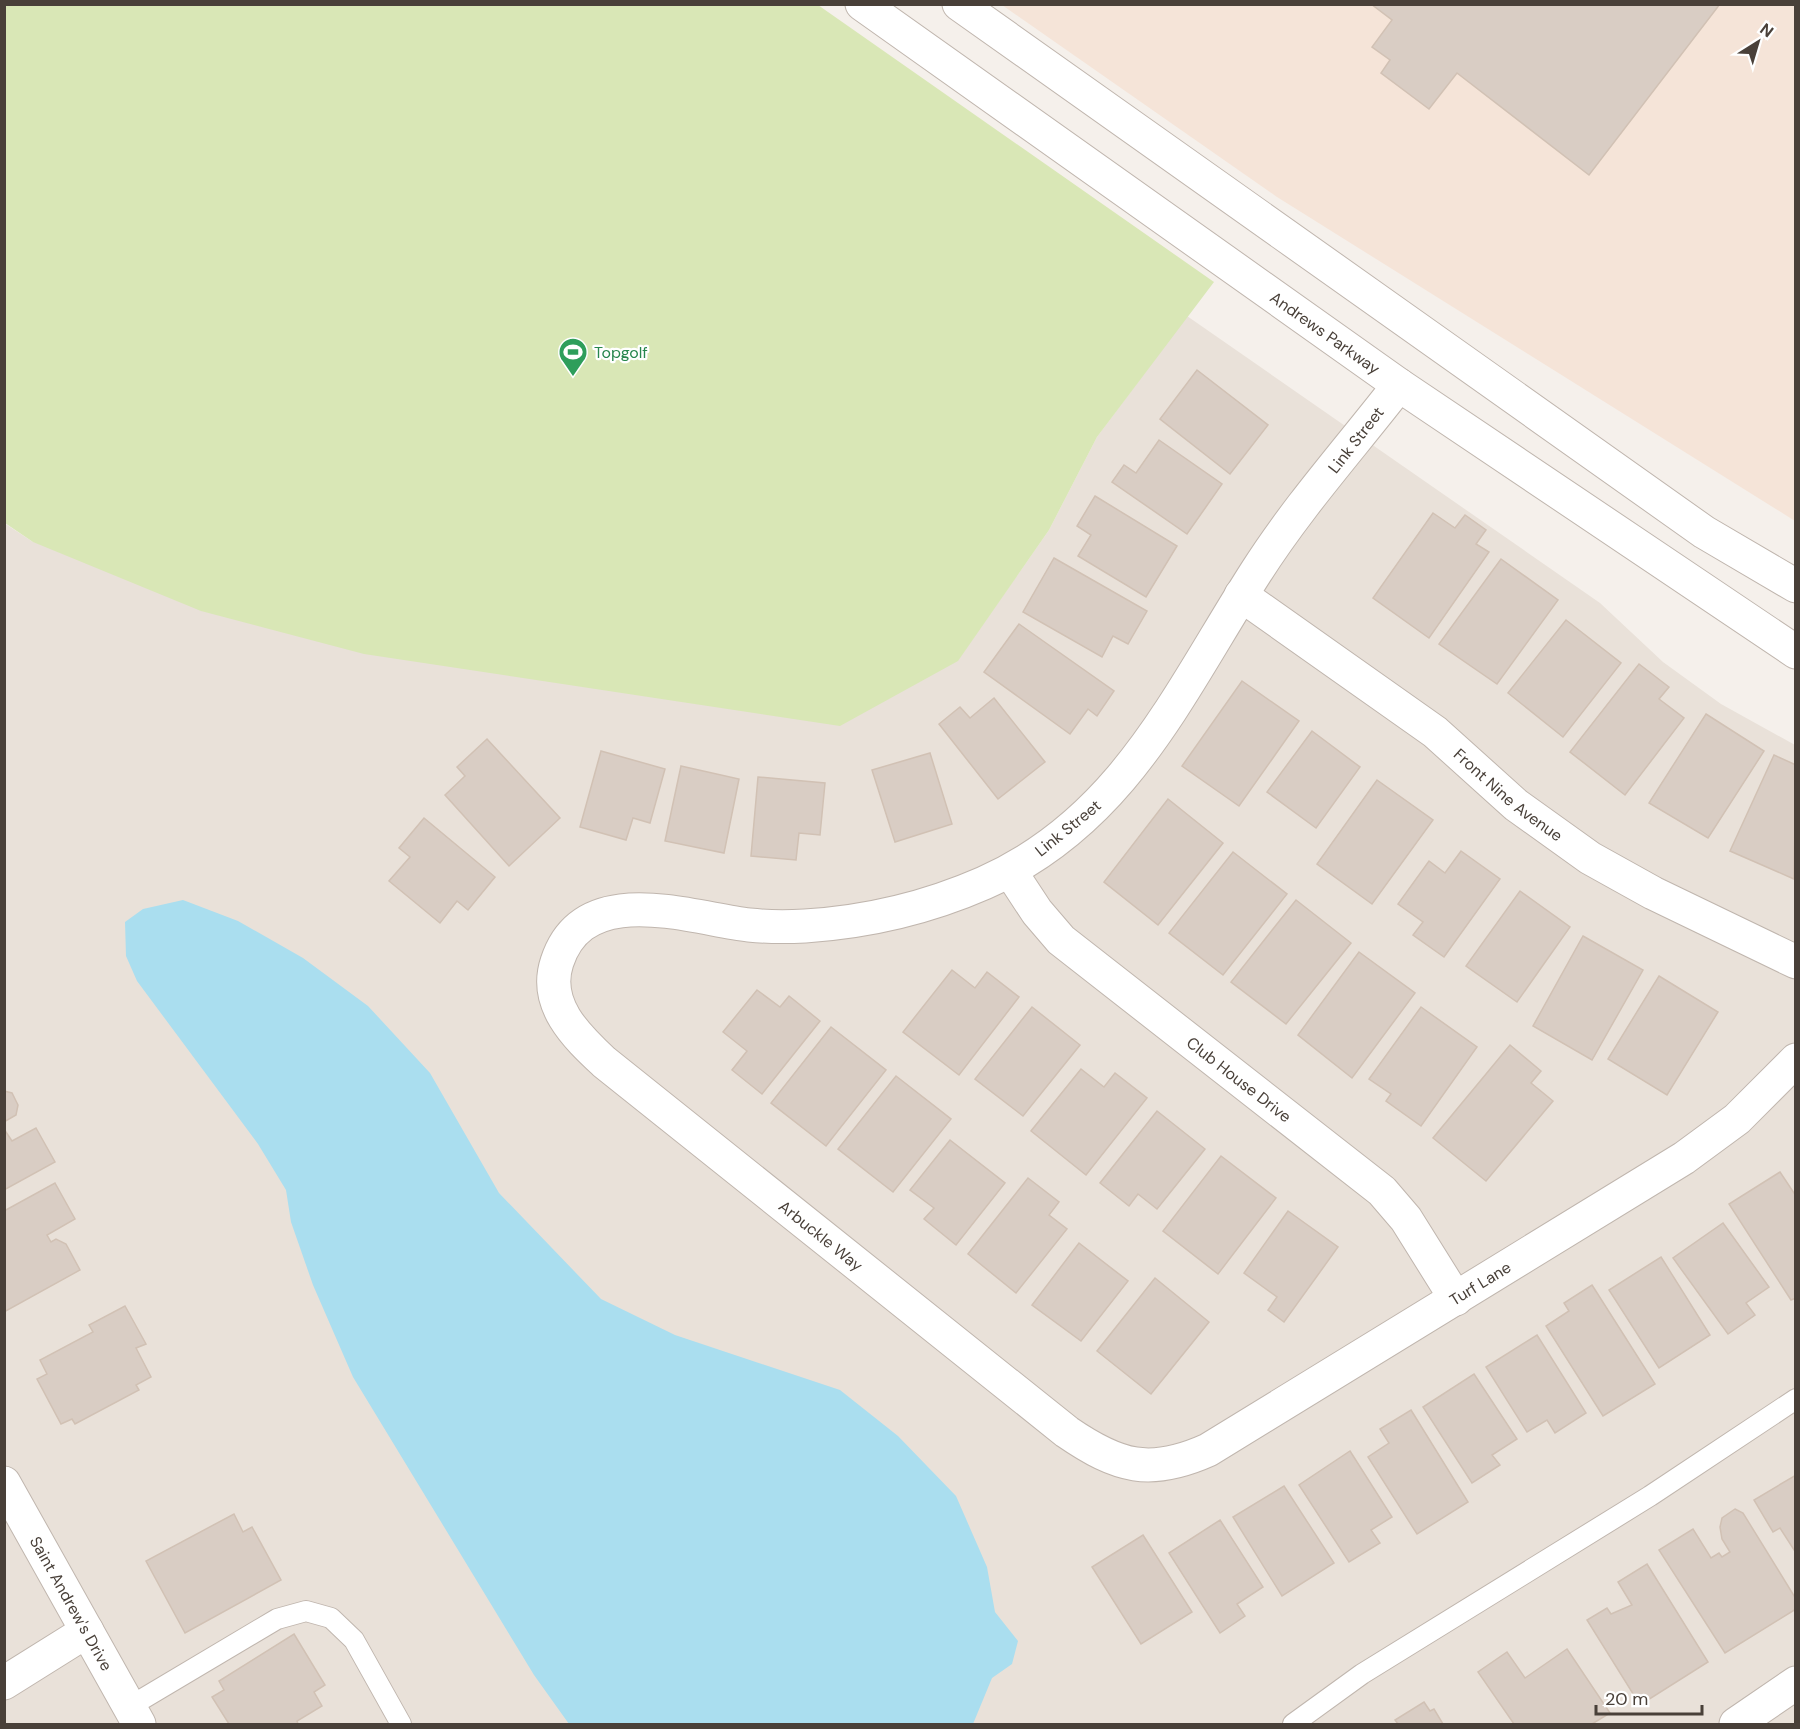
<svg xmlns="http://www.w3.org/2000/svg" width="1800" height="1729" viewBox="0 0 1800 1729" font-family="'DM Sans',sans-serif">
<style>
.residential{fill:#e9e1d9}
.commercial{fill:#f5e4d8}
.green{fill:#d9e7b6}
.water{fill:#aadeef}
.building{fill:#d9cdc4;stroke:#d1c1b4;stroke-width:1.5}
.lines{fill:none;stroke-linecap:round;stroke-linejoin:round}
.service-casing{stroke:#c0b6ae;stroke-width:22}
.minor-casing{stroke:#c0b6ae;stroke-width:35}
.tertiary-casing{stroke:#c0b6ae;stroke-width:35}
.service{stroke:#fff;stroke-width:20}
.minor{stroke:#fff;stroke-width:33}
.tertiary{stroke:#fff;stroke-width:33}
.labels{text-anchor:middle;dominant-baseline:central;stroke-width:4.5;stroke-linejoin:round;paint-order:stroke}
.street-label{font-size:16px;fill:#494039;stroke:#fff}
.leisure-label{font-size:16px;fill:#27864d;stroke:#fff;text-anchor:start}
</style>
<rect width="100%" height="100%" fill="#f5f0eb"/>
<path class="residential" d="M1187,316L1600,603L1663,662L1721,704L1795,745V1724H5L4,523L33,542L958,660L1049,530L1097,437Z"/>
<path class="commercial" d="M1002,5H1795V521L1277,197Z"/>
<path class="green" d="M5,4L818,5L1214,282L1097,437L1049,530L958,661L840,726L364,654L201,611L33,542L5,523Z"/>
<path class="water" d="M183,900L238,921L303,958L368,1006L430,1073L499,1193L601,1299L675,1335L840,1390L898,1436L956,1496L987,1567L995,1612L1018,1641L1012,1664L992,1678L973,1724H569L534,1675L353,1377L313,1285L291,1222L286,1190L258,1144L137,981L126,956L125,922L143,909Z"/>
<g class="building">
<path d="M1371,4H1720L1589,175L1457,73L1429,109L1381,73L1390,60L1372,47L1392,20Z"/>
<path d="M1197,370L1268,425L1230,474L1160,419Z"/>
<path d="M1159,440L1222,484L1187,534L1112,482L1124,465L1136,473Z"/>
<path d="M1095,496L1177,546L1146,597L1078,556L1091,535L1077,526Z"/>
<path d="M1433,513L1455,528L1465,515L1486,530L1476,544L1489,552L1429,638L1373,598Z"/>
<path d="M1054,558L1147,611L1128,644L1113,636L1102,657L1023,612Z"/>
<path d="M1501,559L1558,600L1497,684L1439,644Z"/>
<path d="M1566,620L1621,663L1563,737L1508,693Z"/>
<path d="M1019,624L1114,691L1097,716L1088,709L1070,734L984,672Z"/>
<path d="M1639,664L1669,687L1659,699L1684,718L1625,795L1570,752Z"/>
<path d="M1242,681L1299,721L1239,806L1182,766Z"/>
<path d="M994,698L1045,762L998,799L939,724L960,707L970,718Z"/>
<path d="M1706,714L1764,751L1708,838L1649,803Z"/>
<path d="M1312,731L1360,767L1316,828L1267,792Z"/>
<path d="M487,739L560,818L509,866L445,795L465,776L457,767Z"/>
<path d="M601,751L665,769L650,823L633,818L626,840L580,827Z"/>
<path d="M930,753L952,824L895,842L872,770Z"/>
<path d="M1774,755L1796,765L1794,879L1730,851Z"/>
<path d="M681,766L739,779L724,853L665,841Z"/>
<path d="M758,777L825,783L820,835L799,833L796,860L751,856Z"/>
<path d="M1377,780L1433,820L1372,904L1317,864Z"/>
<path d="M1168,799L1223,843L1158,925L1104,882Z"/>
<path d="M424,818L495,877L468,910L457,901L440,923L389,881L410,857L399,848Z"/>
<path d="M1461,851L1500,879L1444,957L1413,935L1423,922L1398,904L1429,861L1445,873Z"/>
<path d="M1233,852L1287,894L1223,975L1169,933Z"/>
<path d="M1520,891L1570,927L1517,1002L1466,966Z"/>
<path d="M1296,900L1351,943L1286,1024L1231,982Z"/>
<path d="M1583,936L1643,970L1592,1060L1533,1026Z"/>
<path d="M1359,952L1415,993L1352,1078L1298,1035Z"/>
<path d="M952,970L975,988L987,972L1019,997L959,1075L903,1032Z"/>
<path d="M1659,976L1718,1012L1667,1095L1608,1059Z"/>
<path d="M757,990L780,1007L789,996L820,1021L762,1094L732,1070L747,1051L723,1032Z"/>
<path d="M1032,1007L1080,1045L1023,1116L975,1079Z"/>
<path d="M1421,1007L1477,1047L1421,1126L1386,1101L1391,1094L1369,1079Z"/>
<path d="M831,1027L886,1070L826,1146L771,1103Z"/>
<path d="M1510,1045L1541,1071L1531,1083L1553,1101L1486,1181L1433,1138Z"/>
<path d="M1081,1069L1104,1087L1115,1073L1147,1098L1086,1175L1031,1131Z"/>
<path d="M896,1076L951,1119L893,1192L838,1149Z"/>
<path d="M4,1091L12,1093L18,1105L16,1115L4,1122Z"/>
<path d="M1157,1111L1205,1149L1157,1209L1138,1194L1129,1206L1100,1183Z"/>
<path d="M36,1128L55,1162L4,1190V1129L12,1141Z"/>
<path d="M950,1140L1005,1183L956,1245L924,1219L934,1208L910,1190Z"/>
<path d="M1221,1156L1276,1198L1218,1274L1163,1231Z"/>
<path d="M1780,1172L1796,1196V1298L1791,1300L1729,1204Z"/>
<path d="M1028,1178L1059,1202L1049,1215L1067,1229L1016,1293L968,1254Z"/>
<path d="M55,1183L75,1219L47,1235L51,1242L56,1239L66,1244L80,1270L4,1312V1211Z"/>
<path d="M1288,1211L1338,1247L1284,1322L1268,1310L1277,1297L1244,1273Z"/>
<path d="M1723,1223L1769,1287L1746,1303L1755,1315L1728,1334L1673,1258Z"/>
<path d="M1079,1243L1128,1281L1081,1341L1032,1305Z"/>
<path d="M1661,1257L1710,1335L1659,1368L1609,1290Z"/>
<path d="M1155,1278L1209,1322L1151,1394L1097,1351Z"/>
<path d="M1592,1285L1655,1384L1603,1416L1546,1326L1569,1311L1564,1303Z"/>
<path d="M125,1306L146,1344L136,1348L151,1377L136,1385L139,1390L75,1424L72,1419L61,1424L37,1379L47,1374L40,1360L93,1332L89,1325Z"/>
<path d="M1537,1335L1586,1413L1555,1433L1547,1420L1527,1432L1486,1367Z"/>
<path d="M1474,1374L1517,1439L1492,1455L1500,1465L1472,1483L1423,1407Z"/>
<path d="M1411,1410L1468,1502L1417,1534L1368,1457L1389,1443L1380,1429Z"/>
<path d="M1350,1451L1392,1517L1371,1530L1380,1543L1349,1562L1299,1485Z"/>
<path d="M1796,1475V1553L1780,1528L1773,1532L1754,1500Z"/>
<path d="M1284,1486L1334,1563L1282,1596L1233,1517Z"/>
<path d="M1735,1509L1743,1513L1796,1599V1609L1725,1653L1659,1550L1693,1529L1711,1558L1719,1553L1722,1557L1730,1552L1722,1539L1720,1527L1722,1518Z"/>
<path d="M234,1514L243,1532L252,1527L281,1580L185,1633L146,1561Z"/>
<path d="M1220,1520L1263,1587L1237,1604L1245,1616L1220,1633L1169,1553Z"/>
<path d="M1143,1535L1192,1612L1141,1644L1092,1567Z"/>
<path d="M1647,1564L1708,1662L1640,1705L1587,1620L1607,1608L1611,1614L1632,1605L1618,1582Z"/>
<path d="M294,1634L325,1685L314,1692L322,1706L297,1721L298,1724H229L212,1697L224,1690L219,1681Z"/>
<path d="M1567,1649L1610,1713L1592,1724H1514L1478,1672L1507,1652L1525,1678Z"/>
<path d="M1424,1702L1430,1711L1434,1709L1443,1724H1398L1395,1720Z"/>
</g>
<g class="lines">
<g class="service-casing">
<g id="service">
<path d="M129,1707L277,1619L306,1611L331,1618L354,1640L401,1724"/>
<path d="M1293,1724L1362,1674L1650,1496L1796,1399"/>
</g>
</g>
<g class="minor-casing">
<g id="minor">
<path id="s1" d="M1399,385C1351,447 1298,506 1256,572C1179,692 1124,821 984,883C927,908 868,922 805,926C786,927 768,927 749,925C689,918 584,879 557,962C543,1004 576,1036 604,1062L1067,1432C1118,1467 1150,1476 1208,1450L1684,1158L1737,1119L1796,1060"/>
<path id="s2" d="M1241,595L1435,732L1516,805L1590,858L1653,893L1796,962"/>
<path id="s3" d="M1010,871L1037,912L1061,940L1382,1191L1406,1219L1456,1299"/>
<path id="s4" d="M4,1483L139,1724"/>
<path d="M4,1683L87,1631"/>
<path d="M1736,1724L1796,1683"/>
</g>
</g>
<g class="tertiary-casing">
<g id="tertiary">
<path id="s5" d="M862,4L1399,385L1796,652"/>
<path d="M959,4L1704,532L1796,586"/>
</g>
</g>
<use href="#service" class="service"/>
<use href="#minor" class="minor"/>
<use href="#tertiary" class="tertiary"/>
</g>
<defs>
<g id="stadium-pin" transform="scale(1.5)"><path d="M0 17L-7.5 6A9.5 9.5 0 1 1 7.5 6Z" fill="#2e9e5b" stroke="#fff"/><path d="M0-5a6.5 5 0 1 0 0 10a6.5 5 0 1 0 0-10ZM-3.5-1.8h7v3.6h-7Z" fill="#fff"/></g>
</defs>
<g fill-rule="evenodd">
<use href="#stadium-pin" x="573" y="352"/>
</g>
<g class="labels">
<g class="street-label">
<text stroke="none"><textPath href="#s5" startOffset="568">Andrews Parkway</textPath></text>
<text transform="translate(1356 440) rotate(-52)">Link Street</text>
<text stroke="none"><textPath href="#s2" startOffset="334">Front Nine Avenue</textPath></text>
<text transform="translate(1068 828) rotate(-39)">Link Street</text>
<text stroke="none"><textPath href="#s3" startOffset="312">Club House Drive</textPath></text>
<text stroke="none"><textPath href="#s1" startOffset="1509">Arbuckle Way</textPath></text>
<text stroke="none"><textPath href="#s1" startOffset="2294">Turf Lane</textPath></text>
<text stroke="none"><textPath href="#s4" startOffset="138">Saint Andrew's Drive</textPath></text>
</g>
<g class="leisure-label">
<text x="594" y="352">Topgolf</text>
</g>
</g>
<rect width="1800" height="1729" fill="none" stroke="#494039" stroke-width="12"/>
<g transform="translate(1758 42) rotate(37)" stroke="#ffffff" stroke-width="4.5" paint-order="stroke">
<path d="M0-4.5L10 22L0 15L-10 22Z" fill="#494039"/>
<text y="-9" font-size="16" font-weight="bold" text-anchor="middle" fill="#494039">N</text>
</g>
<path d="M1596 1705v9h106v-9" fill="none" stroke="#494039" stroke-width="3"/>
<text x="1605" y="1705" font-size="18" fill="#494039" stroke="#ffffff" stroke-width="4.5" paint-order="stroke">20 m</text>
</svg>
